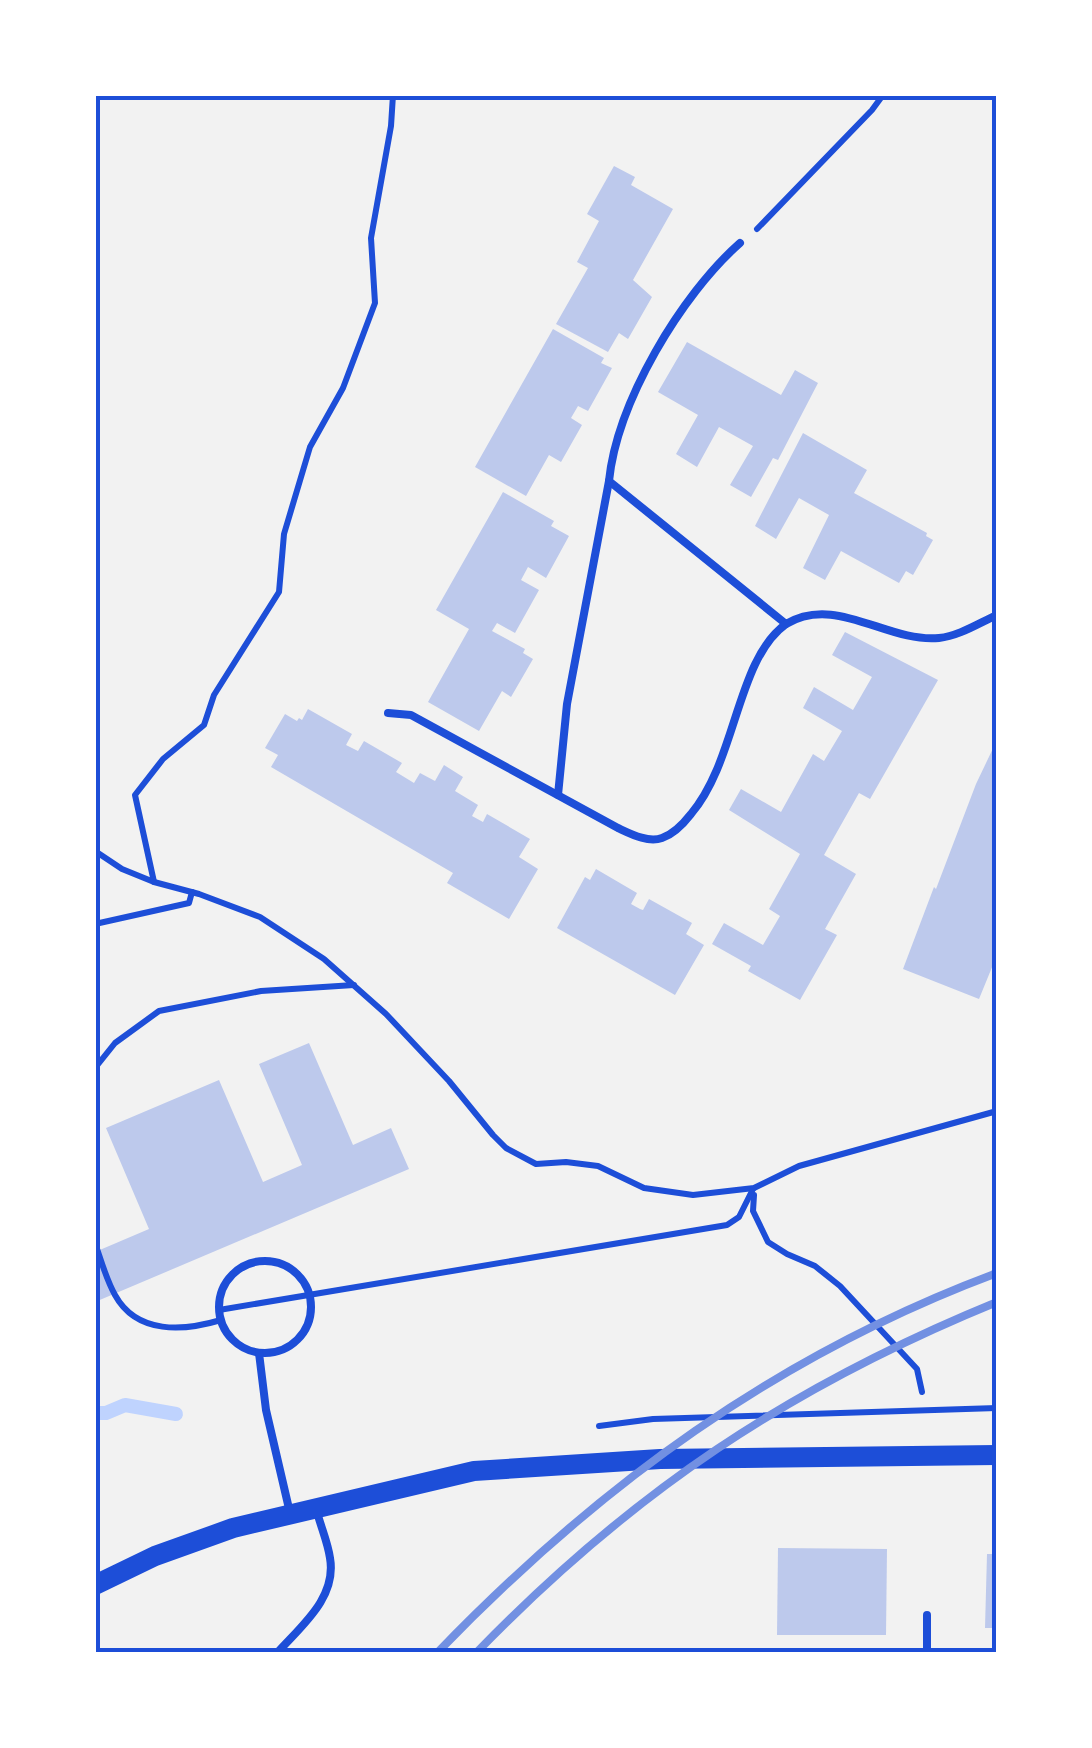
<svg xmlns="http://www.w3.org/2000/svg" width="1092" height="1748" viewBox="0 0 1092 1748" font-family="Lato,sans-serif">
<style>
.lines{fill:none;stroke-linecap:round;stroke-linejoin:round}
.stream{stroke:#bfd3fe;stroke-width:14}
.building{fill:#bdc9ec}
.path{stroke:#1d4ed8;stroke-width:6}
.service{stroke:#1d4ed8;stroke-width:8}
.secondary{stroke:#1d4ed8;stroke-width:20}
.rail{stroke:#7290e2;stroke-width:8}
.neatline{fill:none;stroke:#1d4ed8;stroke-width:4}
</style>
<rect width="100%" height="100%" fill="#f2f2f2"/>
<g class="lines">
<path class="stream" d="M95,1413H106L125,1405L176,1414"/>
</g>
<g class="building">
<path d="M614,166L635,177L631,185L673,209L633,280L652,297L628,339L619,333L608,352L556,324L588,268L577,262L599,221L587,214Z"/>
<path d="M553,329L604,358L601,363L612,368L588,411L578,406L571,418L582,425L561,462L549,455L526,496L475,467Z"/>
<path d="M687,342L781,395L795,370L818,383L778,460L773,458L751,497L730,485L753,446L719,427L697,467L676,454L698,415L658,392Z"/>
<path d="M803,433L867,470L854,493L927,533L926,536L933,540L913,575L906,571L899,583L841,551L825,580L803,568L829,515L799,498L776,539L755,526Z"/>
<path d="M503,492L554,521L551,526L569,536L546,578L528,567L521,580L539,590L515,633L497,623L492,631L525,649L523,653L533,659L511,697L502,691L479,731L428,702L469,629L436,610Z"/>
<path d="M845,632L938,680L870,799L859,793L824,855L856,874L825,929L837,935L800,1000L748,971L751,966L712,944L724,923L763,945L780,916L769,909L800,854L729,810L741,789L781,812L813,754L824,761L842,731L803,708L814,687L853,710L872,677L832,655Z"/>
<path d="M308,709L352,734L346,745L358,751L364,741L402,763L396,772L414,783L420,773L435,781L444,765L463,777L455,791L478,805L472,816L483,822L487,814L530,839L519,857L538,869L509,919L447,883L453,873L271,767L278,755L265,748L285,714L297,721L299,718L302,720Z"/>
<path d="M997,740V955L979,999L903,969L934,887L936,889L976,784Z"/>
<path d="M596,869L637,893L631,904L640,909L643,910L649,899L692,923L686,934L704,945L675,995L557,928L585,877L590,880Z"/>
<path d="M309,1043L353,1145L391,1128L409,1169L95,1302V1252L149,1229L106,1128L219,1080L263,1182L302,1165L259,1064Z"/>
<path d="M778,1548L887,1549L886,1635H777Z"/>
<path d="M987,1554H997V1628H985Z"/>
</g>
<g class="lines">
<g class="path">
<path d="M757,229L872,110L883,95"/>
<path d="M95,851L122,869L154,882L199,894L260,917L324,959L386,1014L449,1081L493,1135L506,1148L536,1164L566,1162L598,1166L644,1188L693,1195L754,1188L799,1166L997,1111"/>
<path d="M154,882L135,795L163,759L204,725L214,695L279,592L284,534L310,447L343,388L375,303L371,238L391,126L393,95"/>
<path d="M95,924L189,903L192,892"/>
<path d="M95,1068L115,1043L159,1011L261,991L354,985"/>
<path d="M754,1195L753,1211L768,1242L787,1254L815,1266L840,1286L917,1369L922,1392"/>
<path d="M95,1243C101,1260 106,1279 115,1295C137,1335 184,1331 221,1320"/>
<path d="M219,1310L727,1225L739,1217L753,1189"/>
<path d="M599,1426L653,1419L997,1408"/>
</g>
<g class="service">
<path d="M740,243C681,295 617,402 609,481L786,624C836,594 887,643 939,638C959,636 979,623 997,615"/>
<path d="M388,713L411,715L618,828C631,834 648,843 662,838C674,834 684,823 691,814C737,760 736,660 786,624"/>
<path d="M558,795L567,704L609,481"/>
<circle cx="265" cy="1307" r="46"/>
<path d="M259,1353L266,1410L290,1513"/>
<path d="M927,1615V1653"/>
<path d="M277,1653C301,1626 337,1598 330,1558C328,1543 321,1527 317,1512"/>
</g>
<path class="secondary" d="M95,1585L155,1556L233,1528L474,1471L660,1459L997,1455"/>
<g class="rail">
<path d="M437,1653C599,1485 777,1355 997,1273"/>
<path d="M476,1653C632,1492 789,1387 997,1302"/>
</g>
</g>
<rect width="1092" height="1748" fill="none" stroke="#ffffff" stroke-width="195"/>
<rect x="98" y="98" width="896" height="1552" class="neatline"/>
</svg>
